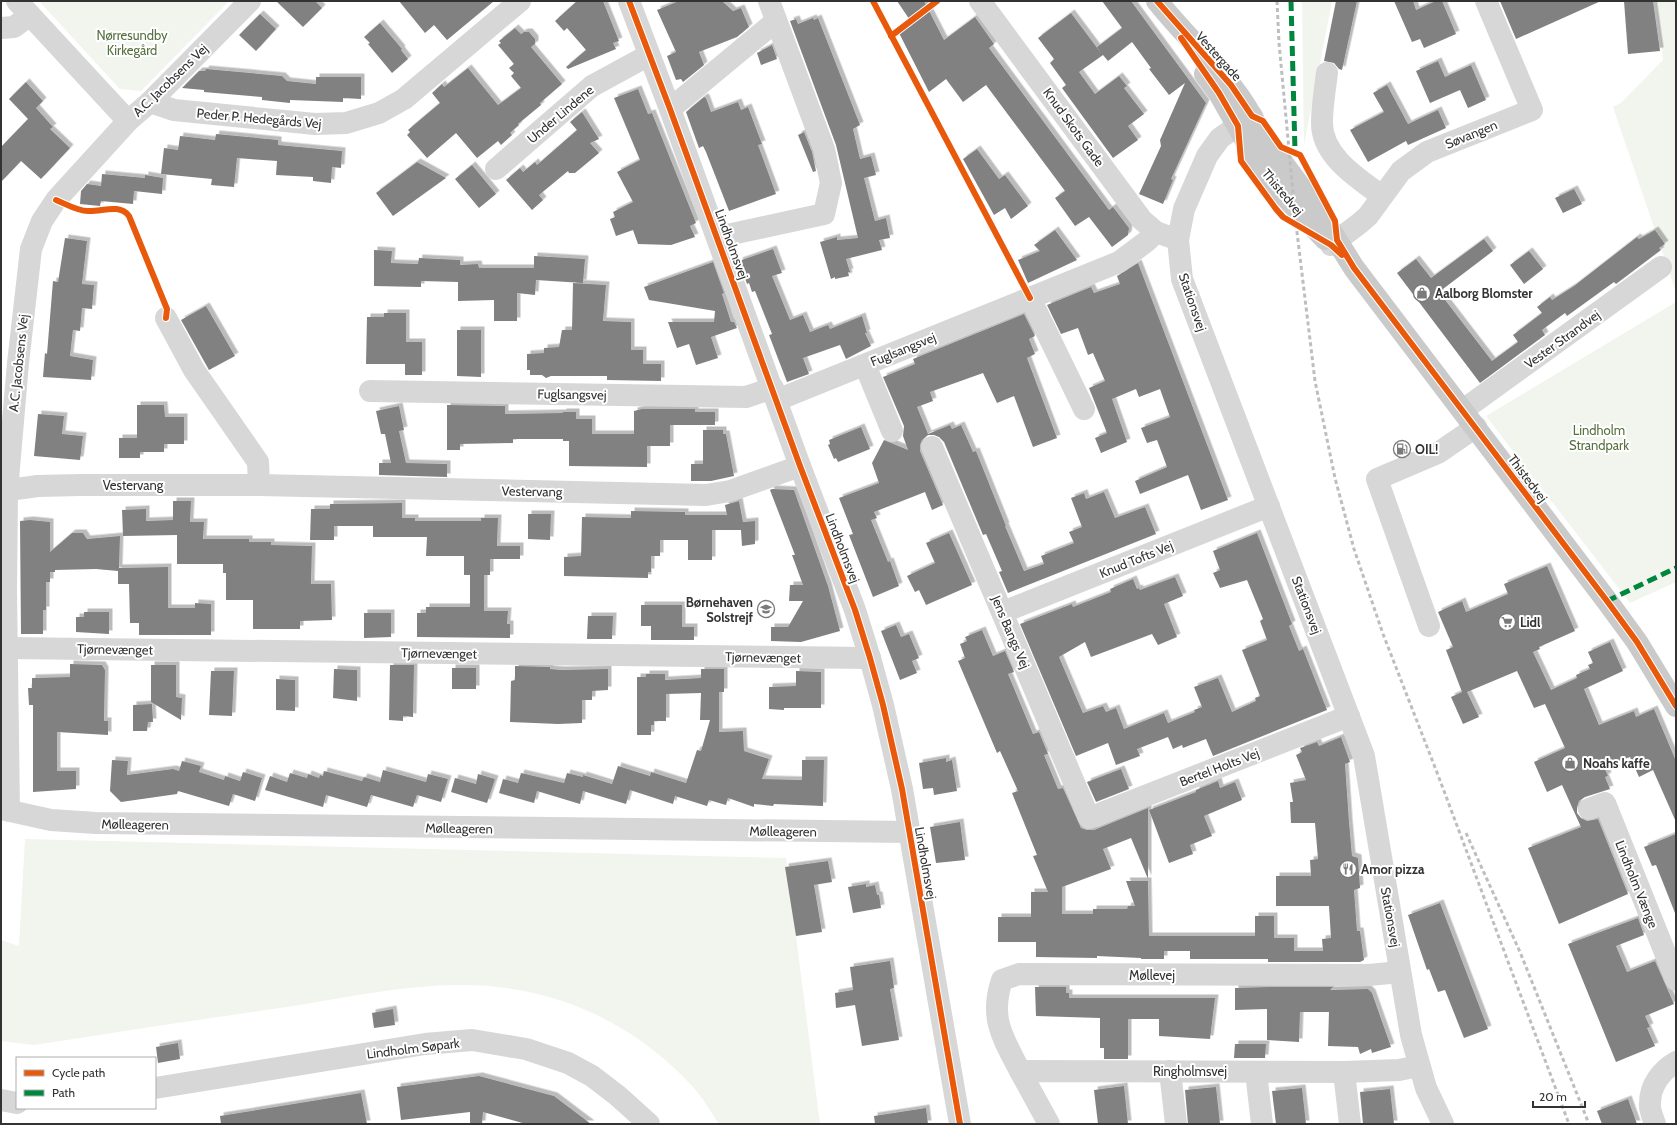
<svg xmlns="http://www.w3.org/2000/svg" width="1677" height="1125" viewBox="0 0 1677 1125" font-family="Cabin,sans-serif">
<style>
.green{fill:#f1f5ed}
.building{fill:#818181;filter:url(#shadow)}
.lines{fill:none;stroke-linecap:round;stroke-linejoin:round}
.minor{stroke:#d7d7d7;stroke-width:22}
.major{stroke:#cacaca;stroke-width:22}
.rail{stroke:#bebebe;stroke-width:3;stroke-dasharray:4 3;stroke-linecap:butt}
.quiet{stroke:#00873e;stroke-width:5;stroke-dasharray:10 5;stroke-linecap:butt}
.cycleway-casing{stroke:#fff;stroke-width:8}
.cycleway{stroke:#e8590c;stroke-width:6}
.labels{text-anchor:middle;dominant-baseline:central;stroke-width:4;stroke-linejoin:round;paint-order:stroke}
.park-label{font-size:13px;fill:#56703f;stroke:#fff}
.street-label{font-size:13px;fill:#333;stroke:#fff}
.poi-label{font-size:13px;font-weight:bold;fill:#333;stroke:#fff;text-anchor:start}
</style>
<defs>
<filter id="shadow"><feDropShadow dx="3.5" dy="-3.5" stdDeviation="0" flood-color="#0004"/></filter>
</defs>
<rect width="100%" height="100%" fill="#fff"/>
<g class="green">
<path d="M39,1H229L141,91L120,89Z"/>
<path d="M1302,1H1332L1304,145Z"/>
<path d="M1656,1H1676V292L1613,107L1621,103L1663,60Z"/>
<path d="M1676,302V582L1630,603L1486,416Z"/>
<path d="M25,839L786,858L820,1124H719C711,1112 703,1098 693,1087C633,1021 550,984 460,985C402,985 344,998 287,1007C203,1019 118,1032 34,1045L1,1041V940L19,946Z"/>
</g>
<g class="building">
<path d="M276,1H315L322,8L303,27Z"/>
<path d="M399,1H494L447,40L434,25L425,33Z"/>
<path d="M577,1H603L619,41L613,43L616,49L568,69L566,67L586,50L567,28L564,31L555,21Z"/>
<path d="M679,1H722L733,11L741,8L749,27L737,37L699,52L704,65L683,82L681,79L676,80L667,56L676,52L657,10Z"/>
<path d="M897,1H924L944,40L975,17L994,44L989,48L1109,210L1113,207L1129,228L1128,235L1112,247L1089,217L1075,226L1055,198L1065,191L986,85L963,102L946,79L929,92L899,33L912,23Z"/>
<path d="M1102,1H1131L1206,103L1171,179L1173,180L1163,204L1139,194L1161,146L1160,140L1185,83L1169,95L1149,69L1151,68L1132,42L1108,61L1103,55L1079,72L1095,94L1119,76L1127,86L1124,88L1144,114L1128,126L1138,140L1113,158L1062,88L1066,85L1050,63L1054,59L1038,38L1071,13L1101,53L1097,47L1122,28Z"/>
<path d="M1336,1H1357L1342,70L1339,69L1334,63L1324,61Z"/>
<path d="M1394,1H1413L1416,10L1436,1H1442L1456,34L1424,48L1420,39L1412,42Z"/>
<path d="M1500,1H1601L1516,39Z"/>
<path d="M1624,1H1653L1660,51L1628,54Z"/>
<path d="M260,14L276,29L256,51L239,35Z"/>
<path d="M813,18L814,20L818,18L860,125L853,129L860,159L871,156L876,175L864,178L875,221L886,218L890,238L879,240L882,250L846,259L850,272H848L849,276L835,279V277L831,279L820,242L837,237V240L858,238L836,145L790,21L796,19L798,24Z"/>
<path d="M380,23L402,49L401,50L408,59L392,73L368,44L370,43L364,37Z"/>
<path d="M515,28L521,34L524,32H529L535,39V44L531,47L562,84L540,103L541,105L518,124L519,125L510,133L512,135L501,145L498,141L477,158L456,133L427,158L407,135L410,132L408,130L440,103L432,93L442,84L444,87L468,68L498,105L521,88L511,76L514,73L509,68L514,64L498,45L501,43L499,41Z"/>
<path d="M772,45L777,59L761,65L757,53Z"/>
<path d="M1438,61L1445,77L1471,65L1486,100L1468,108L1460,90L1430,103L1416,71Z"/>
<path d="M206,69L282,76L287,81L316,84V77H361V99L343,98V102L290,100V103L262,100V97L204,92V90L182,88L199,71H205Z"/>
<path d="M26,82L43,101L36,108L53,127L50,129L70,148L41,179L21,161L1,182V147L28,119L9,99Z"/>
<path d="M1387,85L1408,124L1438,110L1446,128L1408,145L1406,141L1368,162L1350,130L1384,112L1373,93Z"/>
<path d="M638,89L648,114L652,113L696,223L690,226L695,237L671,245L638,244L633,230L616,236L610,219L615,217L613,212L633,202L617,172L640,160L614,98Z"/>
<path d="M704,97L706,98L711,112L738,102L741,110L748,107L762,144L758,145L776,194L729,211L706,152L703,146L699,148L686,112Z"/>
<path d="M582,112L599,139L590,143L599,153L575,173H569L568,171L539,195L543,200L532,210L506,180L520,168L523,172L535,162L537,165L577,130L570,122Z"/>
<path d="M804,132L812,152L816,171L813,172L798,135Z"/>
<path d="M216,134L278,140V145L342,151L341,168L332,167L331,183L313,181V177L276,175L277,161L237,158L234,187L211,185L212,179L161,174L164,148L178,150L180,136L215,140Z"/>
<path d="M977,149L999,179L1005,175L1028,206L1011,219L1005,208L994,215L963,159Z"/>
<path d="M417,162L446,178L393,216L376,193Z"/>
<path d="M472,165L496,194L479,208L455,179Z"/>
<path d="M102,174L145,178V175L163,178L162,194L134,191L133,204L101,201L100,206L80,204L81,191L87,184L101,186Z"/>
<path d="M1574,189L1582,204L1563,213L1555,198Z"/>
<path d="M1055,230L1077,260L1028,283L1018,260L1040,251L1034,245Z"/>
<path d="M1655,230L1665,244L1659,248L1661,250L1616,284L1614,282L1567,316L1565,313L1542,330L1545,335L1480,383L1397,273L1416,259L1431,278L1484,239L1493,251L1439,292L1492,361L1518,342L1513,335L1542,313L1537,307L1550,297L1552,300L1574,286L1637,237L1639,239Z"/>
<path d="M65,238L87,241L82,284L94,285L92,309L82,308L80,331L73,330L70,356L93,360L91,380L43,377L45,353L47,354L53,281L58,282Z"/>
<path d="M773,249L782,273L772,276L790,320L803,315L810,332L828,325L830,329L862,316L867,333H865L871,346L846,359L840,345L803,358L809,374L787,382L769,335L772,334L755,291L752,292L749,283L747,284L739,261Z"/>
<path d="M374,250L392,251L391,263L418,264L419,258L460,260V265L478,264L479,268H534V256L585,259L583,283L536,280L535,295L517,293V321H494V300L458,301V282L421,281V287L374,286Z"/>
<path d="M1529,251L1543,269L1524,284L1510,265Z"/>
<path d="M713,262L724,293L722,294L731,322H734L737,328L711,337L718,358L696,365L689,344L677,348L668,322H714L715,311L649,300L644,287Z"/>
<path d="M1138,263L1228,500L1201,510L1188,475L1140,494L1135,481L1167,467L1157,440L1147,443L1141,428L1170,417L1160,389L1139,397L1136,389L1112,399L1127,442L1101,453L1095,438L1107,433L1089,388L1105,381L1093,353L1088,355L1078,328L1061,334L1047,305L1091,287L1094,293L1120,284L1117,276Z"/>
<path d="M573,283L606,285L603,321L631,322V350H643V364H661V381L607,380V376H551L546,378L542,375H530V370H527V354L544,353V348L559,347L562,330H572Z"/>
<path d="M206,306L235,356L209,370L181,320Z"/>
<path d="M384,313H406V342H422V375H405V364H366L367,317H384Z"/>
<path d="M1024,314L1035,336L1029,339L1035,354L1027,358L1057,438L1033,447L1014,396L997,403L983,373L930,392L933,401L917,407L928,434L950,425L952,429L961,425L973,452L976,451L1006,526H1005L1024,571L1044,564L1041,556L1074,543L1069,532L1082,527L1071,498L1084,493L1086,499L1104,492L1115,518L1145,507L1156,534L1008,593L999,572L1002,571L986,534L983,535L944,442L939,437L934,435H928L922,440L920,445V451L943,505L932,510L925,492L874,512L877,518L871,520L888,562L890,561L899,586L873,597L849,535L853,534L839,498L879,483L872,463L884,440L908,450L903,436L904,426L883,377L915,364L913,359Z"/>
<path d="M457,330H481V377L457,376Z"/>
<path d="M137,405H164L165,417H184V444H164V452H140V458H119V438H137Z"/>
<path d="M447,405L505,406V414L563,413V412H576V419H592V434H634V411L642,409H695V412H715V425H670V446H647V467L569,466V441H563V439H513V443L460,444V450H447Z"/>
<path d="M399,406L404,430L399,431L406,463L447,464V477L379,475V463H391L385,434H381L376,411Z"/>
<path d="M38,414L64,416L62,434L83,436L80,460L34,456Z"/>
<path d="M861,427L870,449L838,462L836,458L834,459L828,445L830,444L829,440Z"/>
<path d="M703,430H723V434H726L734,476L711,481H691V464H703Z"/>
<path d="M772,489L794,490L828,586L840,631L801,642L771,641V627H788L803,601H789L790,585H803L792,555H795L770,490Z"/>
<path d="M173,501H191L190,522H204L203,539H249V542H271V545L312,546L311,584H331L332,620L300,621V629H253V600H226V573H223V564H177V535L123,536L122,510L146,509V521L173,520Z"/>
<path d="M739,501L743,522L755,521V544L742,546L741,530H712V560H688V540H660V556H651V572H648V578L564,576V557L581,556L582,517L631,518V511L685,512V515H727L725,505Z"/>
<path d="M402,503V518H415V521H481V518H498L497,546H520V559H490V575H484V611H508L507,624H510V638L417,637V613H426V607H470V575H464V556H426L427,537H373V526H334V540H310L311,509H330V504Z"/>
<path d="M528,514H551L550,540L528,539Z"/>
<path d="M30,520L50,522V552L72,533H83L87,539L120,536L119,568L168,567V608H195V603L211,604V635H139V623H130L129,584H118V571L96,569L55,570V572H50V582H46V610H43V634H21L20,521Z"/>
<path d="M949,533L972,585L926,605L919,590L915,592L907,576L935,563L926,543Z"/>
<path d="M1257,533L1292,624L1289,626L1299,651L1303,649L1327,710L1213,756L1206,739L1183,748L1182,745L1173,749L1168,737L1137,749L1140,756L1116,765L1108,743L1076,756L1020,624L1072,604L1073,607L1111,592L1110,589L1133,579L1137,589L1139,588L1140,590L1175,577L1183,596L1164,604L1177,637L1158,645L1152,634L1091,657L1085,642L1059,657L1079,704L1083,713L1103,706L1106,712L1116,708L1124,729L1164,713L1168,723L1195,712L1194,710L1202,707L1194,687L1218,678L1232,712L1256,701L1255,698L1260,696L1242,650L1267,640L1260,621L1263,619L1247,580L1220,588L1213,573L1220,570L1213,551Z"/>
<path d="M1547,566L1575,631L1539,647L1540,649L1533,652L1551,690L1577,678L1576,675L1590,669L1588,665L1593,663L1588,652L1610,642L1623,671L1584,689L1599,725L1634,711L1636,717L1654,709L1676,761V822L1653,770L1639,777L1630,757L1604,767L1608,776L1605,777L1610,789L1585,797L1579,801L1577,807V813L1581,818L1587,821L1598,819L1628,894L1559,924L1528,848L1581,827L1562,785L1547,792L1534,762L1565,748L1545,704L1534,708L1517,671L1467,692L1479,717L1463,724L1451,697L1462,692L1446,650L1453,647L1438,612L1462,601L1466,612L1508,594L1504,584Z"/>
<path d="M641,605H682V627H694V640H651V626H641Z"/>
<path d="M84,612H109V634L76,632V617H84Z"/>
<path d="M364,613H391V637L364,638Z"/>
<path d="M588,616H613L612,639H587Z"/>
<path d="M896,625L901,637L909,634L919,658L912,661L917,673L900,680L881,631Z"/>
<path d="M982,630L993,656L1005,651L1014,672L1008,674L1033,734L1039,732L1048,754L1044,755L1058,789L1063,788L1081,828L1087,830H1094L1148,808V879L1131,838L1103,849L1111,869L1062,887V914H1093V909H1127L1128,906H1135L1126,881H1148L1149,936H1255V916H1274V938H1294V951H1323L1322,939L1331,938L1329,906H1276V876H1311L1310,860L1318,859L1315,823H1291L1290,802H1293L1290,783L1306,780L1296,755L1302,752L1300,748L1317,742L1319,746L1341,737L1350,762L1345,764L1349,822L1352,856L1358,858L1360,888L1354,890L1357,931H1360L1364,960L1360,962H1268V959H1190V951H1164V959H1141V958L1097,956V958L1036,957V942H998V917H1031V892H1048L1033,856L1037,855L1012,793L1018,791L1000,751L997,753L958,661L965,658L960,644L967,641L965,637Z"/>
<path d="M70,664L102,665L105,670L104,721H108V735L57,732V771H76V789L33,792V705H29L28,688H32V678L70,677Z"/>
<path d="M151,665H176V697L182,698L181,720L151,702Z"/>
<path d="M390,665H414L413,717L403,716V721L389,720Z"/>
<path d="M515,666L550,667V669L561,670L608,669V690L592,691V700H582V723L558,724L510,722L511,681L515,680Z"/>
<rect x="452" y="668" width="24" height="21"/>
<path d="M334,669L357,670V701L333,698Z"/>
<path d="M701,669H724V692H719V732L743,731L744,751L769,759L762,779L802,780V760H824L823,806L774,804L773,806L754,804V807L728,798L726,805L709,800L707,806L675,796L673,804L630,790L626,804L583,791L580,804L537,791L534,803L499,793L503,779L518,783L521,773L564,783L567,773L583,777V775L612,784L618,766L650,776L651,772L686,783L697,750L701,751L710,720H700L701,693L666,694V721H654V725H651V735H637V677H646V674H665V680L701,678Z"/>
<path d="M211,671H234L232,716L209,715Z"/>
<path d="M796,671L821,672V708H784V710L769,709V687L796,686Z"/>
<path d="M276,679L295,680V711L276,710Z"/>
<path d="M152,704L153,722H148L147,731H133V705Z"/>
<path d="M946,758V762L952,760L957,791L934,795L933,788L923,789L919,763Z"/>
<path d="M112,760L128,761L127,775L173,769L179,771L182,761L201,766L199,772L224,780L225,776L240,781L243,772L262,778L255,801L233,794L229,806L178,791L177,794L121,802L110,791Z"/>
<path d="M1121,769L1129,789L1096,802L1087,782Z"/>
<path d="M383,770L426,782L428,774L448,779L441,802L417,795L413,807L371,795L367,807L326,795L323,807L265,790L270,776L287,782L290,773L307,778L308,774L319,778L320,775L323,776L324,771L362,781L364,777L380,782Z"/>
<path d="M478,774L495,779L487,803L451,792L455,778L476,784Z"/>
<path d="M1218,781L1220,788L1235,782L1242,800L1204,816L1212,836L1190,845L1193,854L1169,863L1149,810L1196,792V790Z"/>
<path d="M960,822L965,860L936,863L930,827Z"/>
<path d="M1676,834V913H1675L1656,865L1652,866L1644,847Z"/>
<path d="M828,861L832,882L814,885L822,932L796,936L785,867Z"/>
<path d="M866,884V887L875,885L877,895H879L881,908L853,913L848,887Z"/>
<path d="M1440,903L1488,1029L1464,1038L1445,990L1438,992L1429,969L1427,970L1408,915Z"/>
<path d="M1638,918L1644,935L1616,946L1627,972L1655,961L1674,1004L1645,1016L1650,1027L1647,1028L1655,1046L1616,1062L1568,944Z"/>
<path d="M890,961L894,988L890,989L899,1040L862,1046L855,1005L836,1008L835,993L853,990L850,967Z"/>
<path d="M1035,987H1066V993H1069V998H1215L1210,1039L1159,1036V1019H1128V1059H1104V1048H1100V1018L1036,1016Z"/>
<path d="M1268,987H1333L1330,990L1368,989L1372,993L1391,1047L1372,1053L1371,1049L1360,1054L1358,1047L1328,1046L1329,1012H1300L1299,1042L1267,1040V1009L1235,1010V988Z"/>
<path d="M393,1009L395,1025L374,1028L372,1013Z"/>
<path d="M178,1043L180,1059L158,1063L156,1047Z"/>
<path d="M1235,1044H1266L1265,1058H1234Z"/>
<path d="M479,1076L554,1096L591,1124H526L483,1112L482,1124H470V1112L401,1120L397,1087Z"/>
<path d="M1124,1086L1128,1124H1098L1094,1090Z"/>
<path d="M1216,1087L1220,1124H1188L1185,1090Z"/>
<path d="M1302,1088L1306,1124H1276L1272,1091Z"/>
<path d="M1390,1089L1394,1124H1363L1360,1092Z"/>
<path d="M361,1093L367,1124H221L220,1116Z"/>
<path d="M1628,1099L1637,1124H1602L1597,1111Z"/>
<path d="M926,1108L928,1124H875L874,1116Z"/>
</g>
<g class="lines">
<g class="minor">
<path d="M17,1L128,121"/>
<path d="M629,1L670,109L800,466L855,610L870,658L883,705L902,789L960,1124"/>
<path d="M980,1L1142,220L1156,232L1170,237"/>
<path d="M1,28L14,27L30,15"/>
<path d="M1327,73C1325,89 1322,106 1322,122C1321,156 1359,179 1382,196"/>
<path d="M150,102L174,110L315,124L346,123L379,113L404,99L520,1"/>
<path d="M670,109L776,21"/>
<path d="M1252,116L1220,138L1207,156L1184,209L1178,240L1182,279L1364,756L1411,1035L1426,1088L1443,1124"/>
<path d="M496,169L592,86L649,55"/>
<path d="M718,237L824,214L831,183L824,149L769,1"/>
<path d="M1331,245L1360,223L1368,216L1401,171L1427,152L1532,110L1486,1"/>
<path d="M1030,298L1084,409"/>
<path d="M166,318L194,370L258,462L259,485"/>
<path d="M865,365L892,431"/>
<path d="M370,391L746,397L773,388"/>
<path d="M777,400L1119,262L1147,241L1156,232"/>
<path d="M1463,410L1661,267"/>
<path d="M932,447L1089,818L1349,716"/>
<path d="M1,491L38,486L80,485H259L706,495L730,491L800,466"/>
<path d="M1003,612L1269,506"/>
<path d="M1429,626L1377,479L1438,453L1476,427"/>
<path d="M7,648L870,658"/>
<path d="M1,809L51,820L96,823L909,832"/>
<path d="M1589,809L1605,803L1676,980"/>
<path d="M9,811L6,592L7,491L18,363L31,249L42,221L56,200L128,121L150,102L250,1"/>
<path d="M1020,1071C1003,1038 989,1018 1002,980L1019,974L1369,975L1400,972"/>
<path d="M1170,1071L1176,1124"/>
<path d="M1256,1072L1262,1124"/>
<path d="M1344,1072L1350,1124"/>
<path d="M155,1088L425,1044L472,1040L526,1049L568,1063L592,1076L618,1096L649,1124"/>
<path d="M1,1100L17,1103"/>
<path d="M1049,1124L1020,1071L1344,1072L1399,1070L1419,1066"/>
<path d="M1655,1124C1653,1118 1649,1109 1650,1103C1650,1085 1662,1070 1676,1062"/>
</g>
<g class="major">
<path d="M1157,1C1191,44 1237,81 1259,131L1319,212L1354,268L1607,601L1637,642L1676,706"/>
<path d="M1205,74L1219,93L1266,176L1325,239"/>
</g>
<g class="rail">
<path d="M1277,1L1279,43L1296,224L1315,381L1335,478L1354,549L1383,634L1438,775L1569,1124"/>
<path d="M1466,833L1520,952L1589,1124"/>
</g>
<g class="quiet">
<path d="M1291,1L1295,151"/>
<path d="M1607,601L1676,568"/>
</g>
<g class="cycleway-casing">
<g id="cycleway">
<path d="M629,1L670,109L800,466L855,610L870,658L883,705L902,789L960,1124"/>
<path d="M873,1L1030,298"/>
<path d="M1157,1L1231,85L1252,116L1263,121L1281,147L1300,155L1335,221L1337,240L1354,268L1607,601L1637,642L1676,706"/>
<path d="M891,36L937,1"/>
<path d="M1181,38L1219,93L1238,126L1241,161L1276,209L1283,217L1331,245L1342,255"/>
<path d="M56,200C66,204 77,211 88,211C102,212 119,203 129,216L167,309L166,318"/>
</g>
</g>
<use href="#cycleway" class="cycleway"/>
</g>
<defs>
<g id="shop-ring" transform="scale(0.9)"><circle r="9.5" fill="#fff" stroke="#7a7a7a" stroke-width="1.5"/><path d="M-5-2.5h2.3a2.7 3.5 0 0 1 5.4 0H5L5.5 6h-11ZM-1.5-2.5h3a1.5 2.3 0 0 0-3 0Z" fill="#7a7a7a"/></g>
<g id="fuel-ring" transform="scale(0.9)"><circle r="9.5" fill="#fff" stroke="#7a7a7a" stroke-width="1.5"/><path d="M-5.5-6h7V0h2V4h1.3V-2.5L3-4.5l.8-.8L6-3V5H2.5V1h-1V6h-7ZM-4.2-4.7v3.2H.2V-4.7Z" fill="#7a7a7a"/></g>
<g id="school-ring" transform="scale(0.9)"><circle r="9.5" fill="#fff" stroke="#7a7a7a" stroke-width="1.5"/><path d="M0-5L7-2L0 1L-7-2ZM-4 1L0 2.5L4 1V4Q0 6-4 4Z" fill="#7a7a7a"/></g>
<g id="supermarket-ring" transform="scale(0.9)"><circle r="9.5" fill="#fff" stroke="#7a7a7a" stroke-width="1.5"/><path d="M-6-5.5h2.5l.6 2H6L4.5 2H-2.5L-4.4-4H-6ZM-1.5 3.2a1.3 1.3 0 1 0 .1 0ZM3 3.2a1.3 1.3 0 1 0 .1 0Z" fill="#7a7a7a"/></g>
<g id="restaurant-ring" transform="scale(0.9)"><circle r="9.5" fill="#fff" stroke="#7a7a7a" stroke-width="1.5"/><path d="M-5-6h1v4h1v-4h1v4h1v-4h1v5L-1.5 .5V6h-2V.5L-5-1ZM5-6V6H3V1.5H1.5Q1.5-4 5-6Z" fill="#7a7a7a"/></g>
</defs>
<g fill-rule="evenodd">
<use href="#shop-ring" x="1422" y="293"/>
<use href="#fuel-ring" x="1402" y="449"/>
<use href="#school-ring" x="766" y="609"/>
<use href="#supermarket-ring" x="1507" y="622"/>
<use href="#shop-ring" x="1570" y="763"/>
<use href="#restaurant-ring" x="1348" y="869"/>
</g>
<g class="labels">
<g class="park-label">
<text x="132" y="35">Nørresundby<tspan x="132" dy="15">Kirkegård</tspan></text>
<text x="1599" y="430">Lindholm<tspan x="1599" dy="15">Strandpark</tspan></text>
</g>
<g class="street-label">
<text transform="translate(1219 56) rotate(48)">Vestergade</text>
<text transform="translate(170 80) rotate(-44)">A.C. Jacobsens Vej</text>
<text transform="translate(560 114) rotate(-40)">Under Lindene</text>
<text transform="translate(259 118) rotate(5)">Peder P. Hedegårds Vej</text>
<text transform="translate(1074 127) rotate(54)">Knud Skots Gade</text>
<text transform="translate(1471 134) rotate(-22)">Søvangen</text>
<text transform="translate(1283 192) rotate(50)">Thistedvej</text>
<text transform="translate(732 244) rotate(70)">Lindholmsvej</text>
<text transform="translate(1193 302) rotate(71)">Stationsvej</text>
<text transform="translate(1562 339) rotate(-36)">Vester Strandvej</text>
<text transform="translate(903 349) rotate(-22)">Fuglsangsvej</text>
<text transform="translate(18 363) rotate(-84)">A.C. Jacobsens Vej</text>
<text transform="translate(572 394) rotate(1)">Fuglsangsvej</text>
<text transform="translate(1528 478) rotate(53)">Thistedvej</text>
<text x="133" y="485">Vestervang</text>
<text transform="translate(532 491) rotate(1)">Vestervang</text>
<text transform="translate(843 548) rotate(69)">Lindholmsvej</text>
<text transform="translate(1136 559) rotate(-22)">Knud Tofts Vej</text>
<text transform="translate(1307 605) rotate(69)">Stationsvej</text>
<text transform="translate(1011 632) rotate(67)">Jens Bangs Vej</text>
<text transform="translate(115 649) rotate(1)">Tjørnevænget</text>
<text transform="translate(439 653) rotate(1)">Tjørnevænget</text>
<text transform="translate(763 657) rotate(1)">Tjørnevænget</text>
<text transform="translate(1219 767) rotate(-21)">Bertel Holts Vej</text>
<text transform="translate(135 824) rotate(1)">Mølleageren</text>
<text transform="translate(459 828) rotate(1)">Mølleageren</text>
<text transform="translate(783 831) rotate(1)">Mølleageren</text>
<text transform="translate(926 863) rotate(80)">Lindholmsvej</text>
<text transform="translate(1637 884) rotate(68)">Lindholm Vænge</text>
<text transform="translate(1391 917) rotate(80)">Stationsvej</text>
<text x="1152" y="975">Møllevej</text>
<text transform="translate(413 1048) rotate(-7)">Lindholm Søpark</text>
<text x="1190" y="1071">Ringholmsvej</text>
</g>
<g class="poi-label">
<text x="1435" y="293">Aalborg Blomster</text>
<text x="1415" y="449">OIL!</text>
<text x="753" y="602" text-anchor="end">Børnehaven<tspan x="753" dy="15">Solstrejf</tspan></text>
<text x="1520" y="622">Lidl</text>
<text x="1583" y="763">Noahs kaffe</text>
<text x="1361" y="869">Amor pizza</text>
</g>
</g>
<rect width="1677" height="1125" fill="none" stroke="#333333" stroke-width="4"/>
<rect x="16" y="1057" width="140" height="52" fill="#ffffff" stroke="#adadad"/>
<rect x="24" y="1070" width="20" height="6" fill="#e8590c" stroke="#adadad"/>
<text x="52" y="1077" font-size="12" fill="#333333">Cycle path</text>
<rect x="24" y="1090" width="20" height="6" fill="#00873e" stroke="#adadad"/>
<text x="52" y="1097" font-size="12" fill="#333333">Path</text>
<path d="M1533 1101v6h52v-6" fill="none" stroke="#333333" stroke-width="2"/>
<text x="1539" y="1101" font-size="12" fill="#333333" stroke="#ffffff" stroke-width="3" paint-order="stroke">20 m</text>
</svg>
